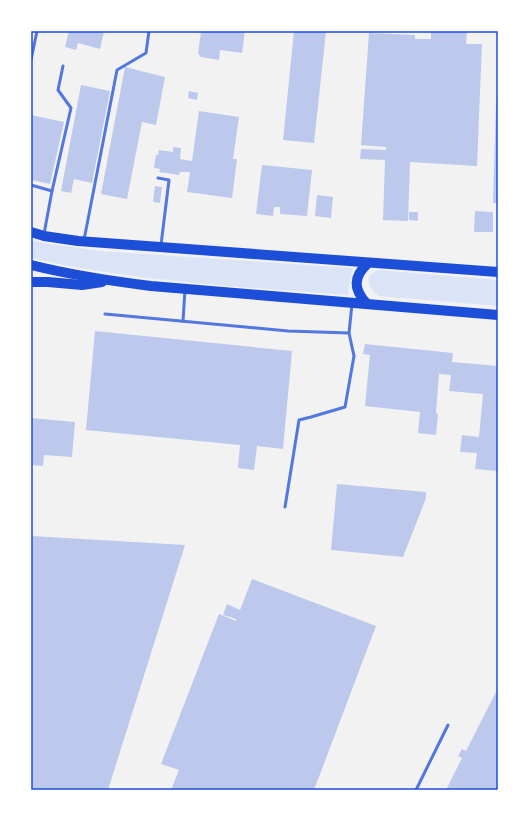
<svg xmlns="http://www.w3.org/2000/svg" width="529" height="821" viewBox="0 0 529 821" font-family="Inter,sans-serif">
<style>
.green{fill:#dbe4f7}
.building{fill:#bdc9ec}
.lines{fill:none;stroke-linecap:round;stroke-linejoin:round}
.service{stroke:#5277de;stroke-width:3}
.primary{stroke:#1d4ed8;stroke-width:10}
.neatline{fill:none;stroke:#1d4ed8;stroke-width:1.5}
</style>
<rect width="100%" height="100%" fill="#f2f2f2"/>
<g class="green">
<path d="M31,240L43,243L101,251L353,268L348,289L349,295C243,287 135,282 31,258Z"/>
<path d="M378,270L498,280V306L378,296C369,285 362,278 378,270Z"/>
</g>
<g class="building">
<path d="M69,31H104L100,49L78,43L76,50L65,47Z"/>
<path d="M193,31H245L242,53L220,50L219,60L201,57L198,53L201,33Z"/>
<path d="M294,31H326L314,143L283,140Z"/>
<path d="M431,31H467L466,44H482L477,166L410,162L408,221L383,220L385,160L360,159L361,149L386,150V147L361,145L369,33L415,35V39H431Z"/>
<path d="M125,67L165,77L156,125L142,122L127,199L101,194Z"/>
<path d="M81,85L110,91L92,183L74,179L71,193L61,191Z"/>
<path d="M189,91L198,93L197,100L188,98Z"/>
<path d="M496,103H498V203H493Z"/>
<path d="M199,111L239,117L233,159H237L232,198L187,192L190,172H180L179,175L159,172L160,169L154,168L156,155H158L159,150L173,152V147L181,148L180,159L192,161Z"/>
<path d="M31,115L64,122L50,184L31,180Z"/>
<path d="M262,165L312,170L307,216L280,214V207H274L273,216L256,214Z"/>
<path d="M155,186L162,187L160,203L153,202Z"/>
<path d="M317,195L333,197L331,218L315,216Z"/>
<path d="M475,211L493,212V232H474Z"/>
<path d="M409,212H418V221L409,220Z"/>
<path d="M95,331L292,351L283,449L257,446L254,470L238,468L240,445L86,430Z"/>
<path d="M365,344L453,353L452,362L498,366V471L475,469L477,453L460,452L462,435L479,437L483,394L449,391L451,375L439,374L436,413L438,414L436,435L418,433L420,412L365,406L370,355L363,354Z"/>
<path d="M31,418L75,422L72,457L44,455L43,466L31,465Z"/>
<path d="M337,484L426,492V498L403,557L331,550Z"/>
<path d="M31,536L185,545L108,790H31Z"/>
<path d="M252,579L376,626L314,790H171L179,770L161,764L219,614L236,621V619L223,615L227,604L240,610Z"/>
<path d="M498,688V790H446L462,758L458,756L462,749L466,751Z"/>
</g>
<g class="lines">
<g class="service">
<path d="M31,60L37,31"/>
<path d="M158,178L169,180L161,245"/>
<path d="M31,185L52,191"/>
<path d="M44,234L52,191L71,108L58,90L63,66"/>
<path d="M84,240L117,70L146,53L149,31"/>
<path d="M105,314L288,331L349,333L352,304"/>
<path d="M183,321L185,290"/>
<path d="M285,507L299,420L311,417L345,407L354,356L349,333"/>
<path d="M416,790L448,725"/>
</g>
<g class="primary">
<path d="M31,232L44,236L78,241L498,272"/>
<path d="M31,265C71,275 111,281 151,286L498,315"/>
<path d="M31,282H48L82,285L102,282"/>
<path d="M367,304C353,289 353,277 368,263"/>
</g>
</g>
<rect width="529" height="821" fill="none" stroke="#ffffff" stroke-width="64"/>
<rect x="32" y="32" width="465" height="757" class="neatline"/>
</svg>
